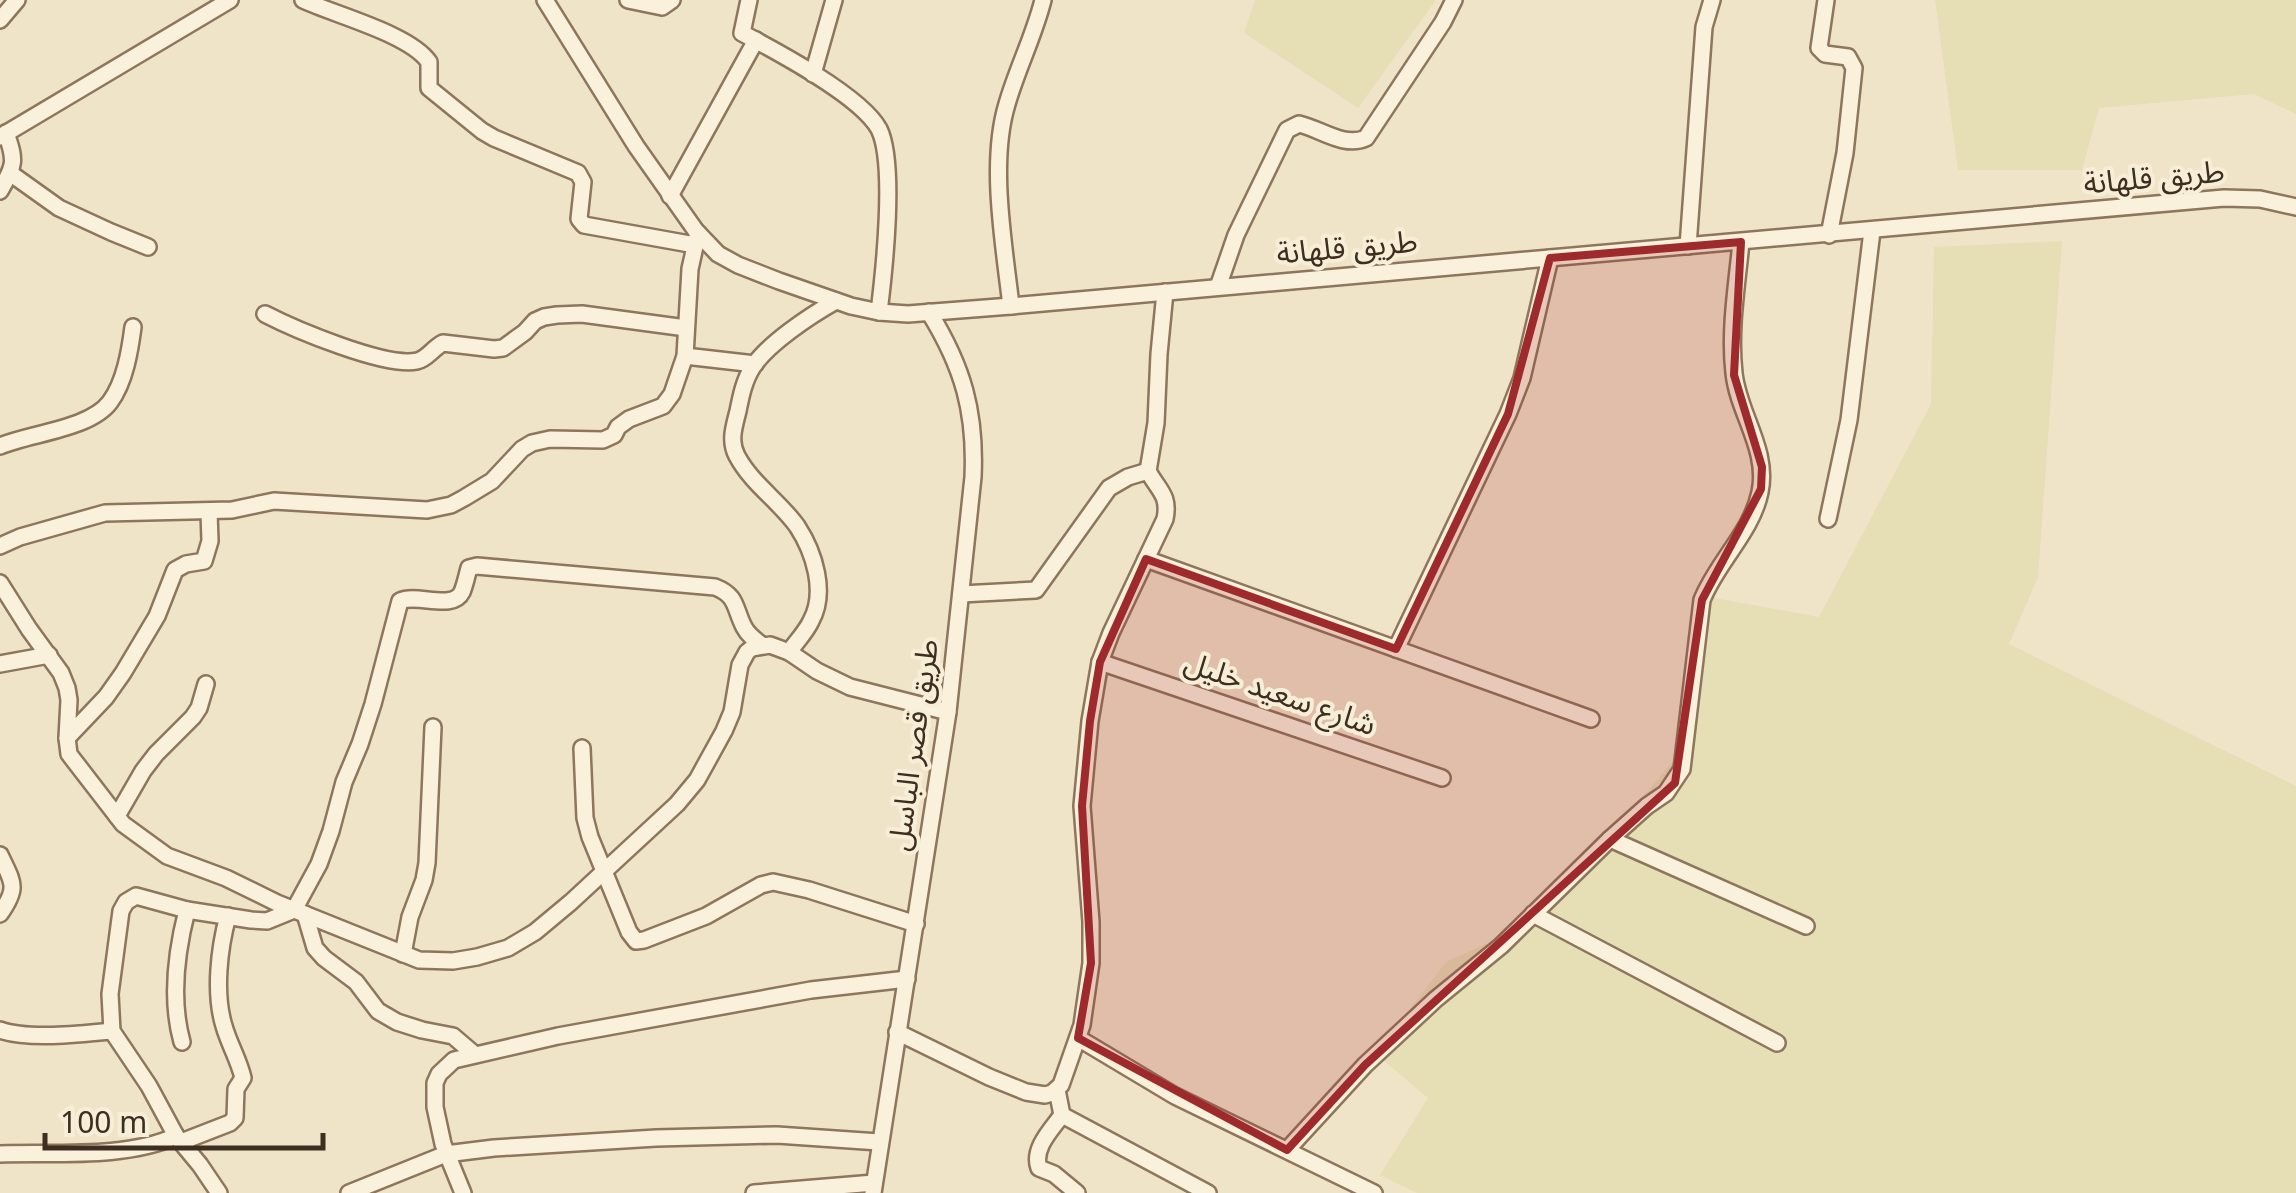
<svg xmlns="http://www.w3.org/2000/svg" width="2296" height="1193" viewBox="0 0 2296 1193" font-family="Georgia,'Noto Sans Arabic',serif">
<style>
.farmland{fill:#e6deb5}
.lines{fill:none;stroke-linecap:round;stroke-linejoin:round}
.street-casing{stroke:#8d765c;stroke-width:20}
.street{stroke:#faf1dc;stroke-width:15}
.marked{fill:#9e2a2b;fill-opacity:0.2;stroke:#9e2a2b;stroke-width:8;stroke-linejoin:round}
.labels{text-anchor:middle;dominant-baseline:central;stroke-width:8;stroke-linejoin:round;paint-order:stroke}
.street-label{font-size:30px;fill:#3d2e20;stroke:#f7eed8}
</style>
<rect width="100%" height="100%" fill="#f0e4c8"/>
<g class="farmland">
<path d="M1255,0H1436L1358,108L1244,33Z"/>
<path d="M1935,0H2296V114L2254,94L2099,108L2082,170H1958Z"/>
<path d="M2062,241L2038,577L2009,644L2296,786V1193H1417L1380,1175L1428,1098L1376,1054L1446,962L1537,921L1693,738V594L1819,617L1931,404L1934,247Z"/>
</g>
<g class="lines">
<g class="street-casing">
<g id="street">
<path d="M303,0C335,15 410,34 429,62V88L482,131L494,138L578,173L583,182L579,219L584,225L695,245"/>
<path d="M545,0L636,146L696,231L718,254L738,265L779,281L851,306L879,312L908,314L1011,306L2224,198L2260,199L2296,207"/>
<path d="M628,0L662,7L672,0"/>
<path d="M749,0L742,33C776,51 861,96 879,129C896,163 884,272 879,312"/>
<path d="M1826,0L1819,48L1825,54L1848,57L1854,68L1845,153L1829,235"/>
<path d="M0,20L17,0"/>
<path d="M813,74L834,0"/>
<path d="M0,137L230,0"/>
<path d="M10,173L59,208L111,232L148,247"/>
<path d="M0,191C15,165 16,161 6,133"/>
<path d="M670,196L756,40"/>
<path d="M1688,246L1704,27L1712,0"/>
<path d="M1218,287L1236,235L1287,130L1299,124C1321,129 1344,148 1366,138L1443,22L1454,0"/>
<path d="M1011,306C1004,244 989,163 1007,104C1017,69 1034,36 1043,0"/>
<path d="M265,314C294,329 386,368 417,361C427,359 433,348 443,343L494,349L503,348L525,332L535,321L544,317L557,315L582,314L686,328"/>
<path d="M685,356L755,364"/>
<path d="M0,446C31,433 90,429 110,402C125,382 130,350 133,327"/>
<path d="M1828,519L1849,420L1872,231"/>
<path d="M0,546L20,537L105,513L232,510L274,501L427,510L451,505L464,498L492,481L522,449L532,443L550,439L603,440L614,435L618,427L629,419L663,406L672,394L685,356L690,269L698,233"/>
<path d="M1146,559L1591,719"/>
<path d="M0,583L29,629L61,673L67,688L69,700L67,738L69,754L123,824L167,856L226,878L277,903L419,960L453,961L477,957L508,948L535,932L571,902L677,804L697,780L724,731L732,712L740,665L747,652L752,648L770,645L789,652C796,642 806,632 811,621C827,592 814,552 797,526C779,501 752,484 737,456C729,441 734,427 738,411C741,396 744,381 752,368C767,344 811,315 836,301"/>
<path d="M961,594L1036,590L1109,488L1128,477L1148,471"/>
<path d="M1396,649L1508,414L1522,378L1550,258"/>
<path d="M789,652L817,671L850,687L948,712"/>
<path d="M1100,662L1442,778"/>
<path d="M0,664L49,655"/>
<path d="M67,738L106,697L123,673L157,616L175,570L186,564L204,561L210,541L209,512"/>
<path d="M582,748L585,818L590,837L629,932L636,941L644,940L706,916L761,885L773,882L809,890L916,924"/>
<path d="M117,816L143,771L156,754L193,717L199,708L206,684"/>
<path d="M1610,839L1806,926"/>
<path d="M0,855C13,883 19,887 0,914"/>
<path d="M305,914L315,948L324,958L356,982L378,1011L397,1022L422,1030L453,1036L474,1054"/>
<path d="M1533,914L1777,1043"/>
<path d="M403,954L410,917L424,880L427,863L433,727"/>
<path d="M0,1030C28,1040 82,1034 112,1031"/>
<path d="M897,1032L989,1077L1026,1092L1045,1095L1052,1093L1061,1085L1082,1025L1091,963V922L1082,806L1090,721L1100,662L1111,633L1165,519C1170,495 1158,490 1148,471L1156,423L1159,354L1165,292"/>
<path d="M1078,1038L1175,1096L1374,1193"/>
<path d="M182,1042C170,999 176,953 187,910"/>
<path d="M1057,1090L1062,1115L1208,1193"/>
<path d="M1062,1115C1051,1130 1032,1149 1039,1168L1054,1174L1077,1193"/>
<path d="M181,1142L230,1123L235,1118L236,1089L243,1078C239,1060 229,1044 224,1026C214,994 219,948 228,916"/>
<path d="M1287,1150L1365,1065L1436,999L1501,946L1610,839L1647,806L1666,793L1682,769L1702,600C1717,562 1752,532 1760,492C1769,450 1738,413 1734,373C1729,330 1737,285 1741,242"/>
<path d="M0,1154C54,1152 126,1159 176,1136"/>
<path d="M219,1193L200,1165L176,1136L149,1086L112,1031L110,994L121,911L126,902L136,896L187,910L251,920L267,921L294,910L319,864L331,831L344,782L360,744L373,704L400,601C417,593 453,611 462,592C465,585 467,575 469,568L477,566L715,587C738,596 734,608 744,627C748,635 755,640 762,645"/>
<path d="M349,1193L446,1154L494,1148L656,1138L777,1135L879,1142"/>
<path d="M463,1193L443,1144L435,1107V1083L439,1074L454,1060L558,1036L811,990L907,979"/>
<path d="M754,1193L874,1183"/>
<path d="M873,1193L948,712L973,477C976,412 963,367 929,312"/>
</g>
</g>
<use href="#street" class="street"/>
</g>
<path class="marked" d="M1741,242L1734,375L1762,467L1761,489L1702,600L1675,783L1365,1065L1287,1150L1078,1038L1091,963L1082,806L1090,721L1100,662L1146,559L1396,649L1508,414L1550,258Z"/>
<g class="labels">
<g class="street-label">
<text transform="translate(2154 178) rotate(-5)">طريق قلهانة</text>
<text transform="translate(1347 248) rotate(-5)">طريق قلهانة</text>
<text transform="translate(1280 694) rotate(19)">شارع سعيد خليل</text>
<text transform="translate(914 745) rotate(-82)">طريق قصر الباسل</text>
</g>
</g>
<path d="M45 1133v15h278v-15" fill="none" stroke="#3d2e20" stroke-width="5"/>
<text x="60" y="1133" font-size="30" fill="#3d2e20" stroke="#f7eed8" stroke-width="8" paint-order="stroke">100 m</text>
</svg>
